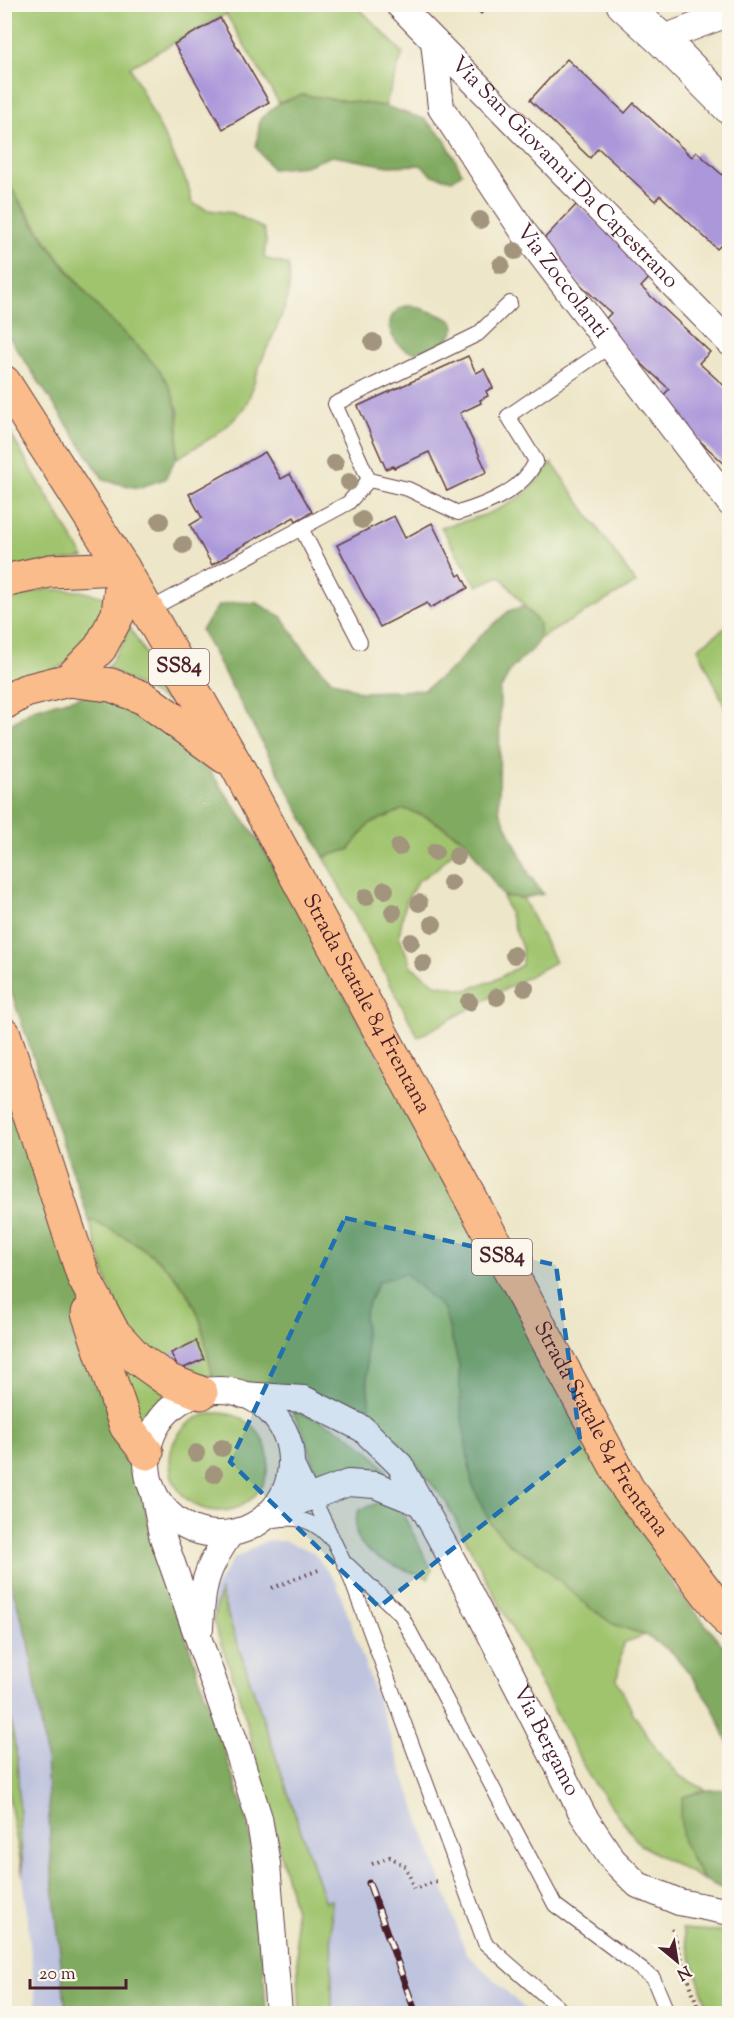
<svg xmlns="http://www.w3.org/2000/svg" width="734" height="2018" viewBox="0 0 734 2018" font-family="'Sorts Mill Goudy',serif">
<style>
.industrial{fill:#bec3de}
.green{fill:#a0c46e;stroke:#75724c;stroke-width:1.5}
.forest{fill:#80aa61;stroke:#656446;stroke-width:1.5}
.building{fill:#ab98da}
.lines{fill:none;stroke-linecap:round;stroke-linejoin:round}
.service-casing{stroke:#623d43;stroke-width:16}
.minor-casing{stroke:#623d43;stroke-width:28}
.tertiary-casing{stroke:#623d43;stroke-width:35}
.primary-casing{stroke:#623d43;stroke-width:35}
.path{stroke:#623d43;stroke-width:4;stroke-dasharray:1.5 4.5;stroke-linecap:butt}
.service{stroke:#fff;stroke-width:14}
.minor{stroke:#fff;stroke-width:26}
.tertiary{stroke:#fff;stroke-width:33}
.primary{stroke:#f9bc8a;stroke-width:33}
.rail-casing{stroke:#4a1f2b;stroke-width:7}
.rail{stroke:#fbf7ec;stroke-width:4.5;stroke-dasharray:14;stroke-linecap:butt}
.tree{fill:#a2947d}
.marked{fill:#1f6fb2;fill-opacity:0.2;stroke:#1f6fb2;stroke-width:4.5;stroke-dasharray:12 8;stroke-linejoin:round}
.labels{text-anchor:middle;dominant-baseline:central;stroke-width:4.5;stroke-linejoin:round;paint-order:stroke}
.shield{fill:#fbf7ec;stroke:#7f6065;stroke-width:1.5}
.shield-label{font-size:21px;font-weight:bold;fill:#4a1f2b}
.street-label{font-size:22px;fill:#4a1f2b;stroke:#fbf7ec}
</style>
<rect width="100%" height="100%" fill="#fbf7ec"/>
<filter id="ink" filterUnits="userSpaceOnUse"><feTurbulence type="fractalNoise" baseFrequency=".0167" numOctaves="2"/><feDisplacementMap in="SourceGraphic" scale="12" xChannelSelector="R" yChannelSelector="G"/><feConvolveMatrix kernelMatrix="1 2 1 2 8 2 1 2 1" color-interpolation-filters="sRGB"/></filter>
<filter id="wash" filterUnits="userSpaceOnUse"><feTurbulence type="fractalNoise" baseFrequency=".008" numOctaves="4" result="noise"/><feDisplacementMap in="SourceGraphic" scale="24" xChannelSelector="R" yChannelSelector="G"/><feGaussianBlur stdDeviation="1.35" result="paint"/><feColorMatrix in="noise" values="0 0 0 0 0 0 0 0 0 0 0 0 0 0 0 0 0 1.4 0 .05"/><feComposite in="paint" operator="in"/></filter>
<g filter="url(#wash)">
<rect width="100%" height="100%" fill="#ede6c8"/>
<g class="industrial">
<path d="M265,1541H285L313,1552L337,1584L466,1953L529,2013H332L330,1900L295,1911L240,1697L213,1621V1591L232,1560Z"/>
<path d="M4,1565L29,1642L46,1757L52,1874L66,2013H37L23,1876L17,1760L5,1675Z"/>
</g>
<g class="green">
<path d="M208,4L215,11L222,4L356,5L403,53L385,106L302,95L279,103L226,14L130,67L188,185L192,203L208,210L233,213L264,229L266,241L264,258L288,265C296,300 272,333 260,365C253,382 251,402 238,415C221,434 199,445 177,458L179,410L145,353L97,307L51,247L13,191L5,174V5Z"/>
<path d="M4,423L84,558L5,569Z"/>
<path d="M552,463L636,583L539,639V623L500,576L477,586L441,527C471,520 503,512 527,491C536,483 544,472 552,463Z"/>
<path d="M47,589L80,591L114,599L77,658L5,693V601L10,598Z"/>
<path d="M729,625V715L698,648Z"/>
<path d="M129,626L176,707L107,668L124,641Z"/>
<path d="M404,809L427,817L465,840L436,869L418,881L406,901L399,935L411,966L435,984L467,990L497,979L522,965V948L503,896L523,898L555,962L418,1037L324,857L350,849L369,824Z"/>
<path d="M89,1220C137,1239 185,1271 201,1323C206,1340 208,1359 213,1377L164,1367L131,1335L107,1281Z"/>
<path d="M405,1273L444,1309L459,1365L461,1412L510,1545L535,1559L589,1607L613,1624L645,1635L623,1643L617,1680L633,1713L657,1750L680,1776L706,1790L683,1797L691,1860L704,1880L640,1845L589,1776L446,1502L398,1441L371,1420L368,1391L364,1314L378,1282Z"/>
<path d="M115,1353L167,1394L149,1407L137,1422Z"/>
<path d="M292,1411C330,1421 364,1441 387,1472C362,1465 340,1466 314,1472C311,1448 304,1432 292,1411Z"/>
<circle cx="219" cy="1462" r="49"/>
<path d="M378,1503L400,1509L432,1570L428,1578C398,1566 341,1554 359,1510Z"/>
<path d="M220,1592L325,1902L331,1900L332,2013H300L295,1911L240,1697L213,1621Z"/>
<path d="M4,1675L17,1760L23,1876L5,1774Z"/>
<path d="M682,1929L729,1932V2013H709Z"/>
</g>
<g class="forest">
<path d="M302,95L385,106L424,119L444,138L462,173L452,180L432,175L421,165L389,166L332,156L305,166L272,169L256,147L260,120L279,103Z"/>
<path d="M4,174C28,221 62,266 97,306C130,344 180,371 178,427C178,454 178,456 165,479L138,488L104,480L5,331Z"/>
<path d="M411,305L440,315L453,321L455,327C451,338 446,342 436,346C429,349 420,353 413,352C395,350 380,322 398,310C401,307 407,306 411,305Z"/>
<path d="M234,602L257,603L282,617L305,651L330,679L361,692L424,690L455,666L479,637L509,611L523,606L539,623V639L533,649L512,668L500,690L499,810L530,876L543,894L523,898L503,896L465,840L427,817L404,809L369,824L350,849L324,857L201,630L218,606Z"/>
<path d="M87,695L134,710L197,753L259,841L598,1452L675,1587L729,1653V1745L712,1706L691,1675L672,1652L645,1635L613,1624L589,1607L535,1559L510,1545L490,1523L472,1484L461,1412L459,1365L444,1309L405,1273L378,1282L364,1314L368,1391L371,1420L282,1386L214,1382C209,1363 206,1342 201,1323C185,1271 137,1239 89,1220L5,974L4,729L33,709Z"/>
<path d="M4,1054L134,1459L151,1533L248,1822L263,1956L266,2013H66L52,1874L46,1757L29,1642L5,1565Z"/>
<path d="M729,1789H730L729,1892L704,1880L683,1843L680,1815L683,1797L706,1790Z"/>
</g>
<g id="blocks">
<g class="building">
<path d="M472,4H491L481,14Z"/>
<path d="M220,18L269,102L223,129L174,44Z"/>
<path d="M567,59L625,113L634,103L692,157L697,152L730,182V255L720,246L717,249L660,195L655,201L598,148L590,158L530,100Z"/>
<path d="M577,204L653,274L641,287L710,352L699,363L730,391V489L719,479L729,468L658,402L669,389L600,325L611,313L538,245Z"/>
<path d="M468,356L476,373L484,369L493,388L486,391L488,396L480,400L481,403L460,413L487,472L447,491L429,452L394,468L393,466L386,469L358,406Z"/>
<path d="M265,452L281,479L290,474L312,512L296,521L294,517L228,554V555L212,565L190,525L202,518L189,494Z"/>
<path d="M394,516L405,538L432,523L458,576L461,574L468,588L430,608L427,603L380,627L337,545Z"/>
<path d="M196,1341L204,1359L179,1370L171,1353Z"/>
</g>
</g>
</g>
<g filter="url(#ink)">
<use href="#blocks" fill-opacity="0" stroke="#623d43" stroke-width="1.5"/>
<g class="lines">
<g class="service-casing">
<g id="service">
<path d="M369,480L408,489L458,513C488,504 523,490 536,461L508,416L610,346"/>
<path d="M301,528L360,642"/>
<path d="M147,611L348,503L369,480L335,404L478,334L510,303"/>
<path d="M289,1447L348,1571L485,1943L558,2007L560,2014"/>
<path d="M256,1524C283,1517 308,1513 329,1537"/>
<path d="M348,1565L401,1615L555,1905L653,1978L668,2014"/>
</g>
</g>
<g class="minor-casing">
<g id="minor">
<path id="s1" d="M398,4L730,343"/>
<path d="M661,39L730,13"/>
<path id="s2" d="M434,41L441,108L525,234L730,503"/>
<circle cx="219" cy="1462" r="72"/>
<path id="s3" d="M244,1395L304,1399L363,1429L400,1465L455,1565L583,1815L613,1860L638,1885L679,1902L730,1912"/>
<path d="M154,1494L162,1535L238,1751L259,1818L267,1864L279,2014"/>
<path d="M271,1512L348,1483L375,1485L422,1504"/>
<path d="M200,1628C202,1585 205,1570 230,1534"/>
</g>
</g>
<g class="tertiary-casing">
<path id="tertiary" d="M623,4L661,39L730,108"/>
</g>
<g class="primary-casing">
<g id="primary">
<path id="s4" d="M4,382L123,568L236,765L628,1489L730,1623"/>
<path d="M4,581L50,571L123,568"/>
<path d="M69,680L100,648L118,614L123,568"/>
<path d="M4,703L25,691L69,680L111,685L144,698L225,757"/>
<path d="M4,1034L84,1278L113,1332L137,1358L168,1380L201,1393"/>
<path d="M88,1313L126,1426L147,1453"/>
</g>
</g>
<g class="path">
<path d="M272,1588L321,1569"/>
<path d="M372,1864L390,1857L406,1867L414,1889L440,1880"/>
<path d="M672,1929L700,2014"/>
</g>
<use href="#service" class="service"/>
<use href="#minor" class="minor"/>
<use href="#tertiary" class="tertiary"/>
<use href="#primary" class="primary"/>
<g class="rail-casing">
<path id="rail" d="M369,1883L416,2014"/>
</g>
<use href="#rail" class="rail"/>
</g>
<g class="tree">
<circle cx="480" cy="220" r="9"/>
<circle cx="515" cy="251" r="9"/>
<circle cx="501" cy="265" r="9"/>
<circle cx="373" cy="342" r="9"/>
<circle cx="335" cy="463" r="9"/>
<circle cx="349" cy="482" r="9"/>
<circle cx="362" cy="520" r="9"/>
<circle cx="160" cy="521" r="9"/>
<circle cx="183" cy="545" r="9"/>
<circle cx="399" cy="847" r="9"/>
<circle cx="435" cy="852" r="9"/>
<circle cx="457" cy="856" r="9"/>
<circle cx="451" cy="883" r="9"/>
<circle cx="385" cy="890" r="9"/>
<circle cx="366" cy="897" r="9"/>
<circle cx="419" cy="903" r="9"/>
<circle cx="393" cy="912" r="9"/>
<circle cx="433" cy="924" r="9"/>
<circle cx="411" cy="942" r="9"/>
<circle cx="514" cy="955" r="9"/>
<circle cx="423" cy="963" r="9"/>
<circle cx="525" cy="988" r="9"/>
<circle cx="497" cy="997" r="9"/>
<circle cx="469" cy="1002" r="9"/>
<circle cx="222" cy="1448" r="9"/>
<circle cx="196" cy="1453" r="9"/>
<circle cx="214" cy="1474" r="9"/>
</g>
</g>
<path class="marked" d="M345,1218L556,1265L581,1447L379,1607L230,1462Z"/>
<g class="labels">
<g class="shield">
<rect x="149" y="649" width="60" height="36" rx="4.5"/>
<rect x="472" y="1239" width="60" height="36" rx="4.5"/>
</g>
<g class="shield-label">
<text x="179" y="667">SS84</text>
<text x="502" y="1257">SS84</text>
</g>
<g class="street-label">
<text stroke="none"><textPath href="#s1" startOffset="237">Via San Giovanni Da Capestrano</textPath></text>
<text stroke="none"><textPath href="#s2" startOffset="279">Via Zoccolanti</textPath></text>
<text stroke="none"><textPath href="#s4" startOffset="720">Strada Statale 84 Frentana</textPath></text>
<text stroke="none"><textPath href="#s4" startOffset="1206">Strada Statale 84 Frentana</textPath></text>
<text stroke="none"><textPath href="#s3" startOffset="490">Via Bergamo</textPath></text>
</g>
</g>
<rect width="734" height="2018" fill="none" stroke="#fbf7ec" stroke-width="24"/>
<g transform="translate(677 1961) rotate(150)" stroke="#fbf7ec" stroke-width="4.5" paint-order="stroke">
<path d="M0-4.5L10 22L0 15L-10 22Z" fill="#4a1f2b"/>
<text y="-9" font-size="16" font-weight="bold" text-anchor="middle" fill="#4a1f2b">N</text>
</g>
<path d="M30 1979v9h96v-9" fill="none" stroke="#4a1f2b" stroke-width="3"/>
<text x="39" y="1979" font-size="18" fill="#4a1f2b" stroke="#fbf7ec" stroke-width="4.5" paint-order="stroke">20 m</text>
</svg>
